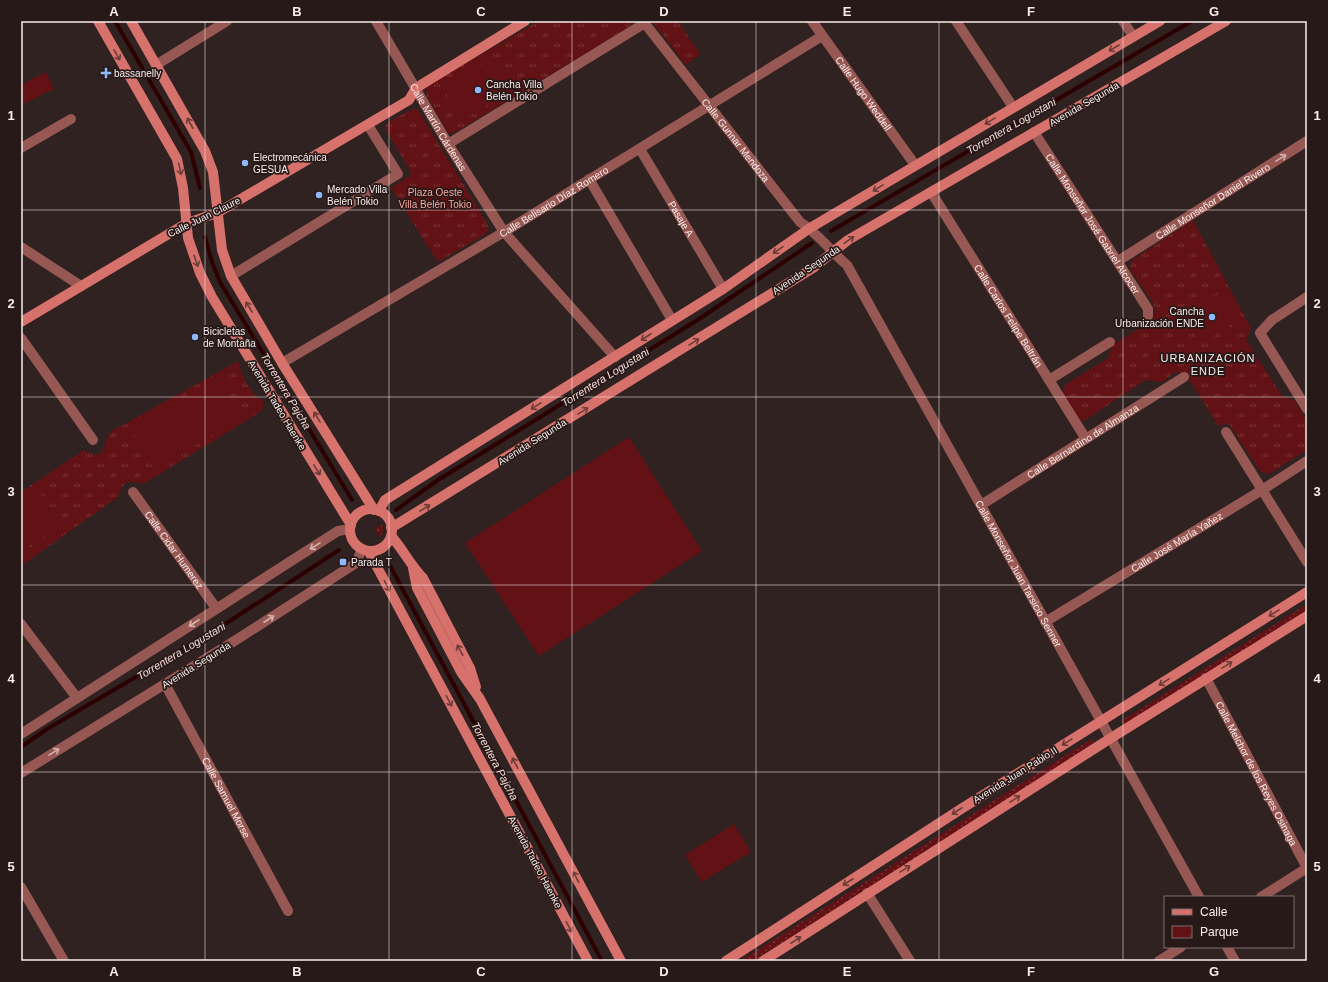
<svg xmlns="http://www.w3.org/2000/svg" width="1328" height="982" viewBox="0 0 1328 982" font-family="Arial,sans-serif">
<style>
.grass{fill:url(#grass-dots)}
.park{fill:url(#park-tufts)}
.pitch{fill:#621114}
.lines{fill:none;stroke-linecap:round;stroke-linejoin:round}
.stream{stroke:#2c0001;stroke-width:4}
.street{stroke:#975853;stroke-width:10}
.secondary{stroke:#d7716b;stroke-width:10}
.oneway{stroke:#6d3c39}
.oneway2{stroke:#d1b1af}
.grid{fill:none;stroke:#f8edec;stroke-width:1;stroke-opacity:0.55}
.poi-dot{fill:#90b8fd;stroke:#261917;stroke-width:1.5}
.labels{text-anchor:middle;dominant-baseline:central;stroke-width:3.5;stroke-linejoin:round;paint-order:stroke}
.poi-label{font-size:10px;fill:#f8edec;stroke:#261917;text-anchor:start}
.street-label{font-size:10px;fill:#f8edec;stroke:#261917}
.park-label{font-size:10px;fill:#f6a6a0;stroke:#261917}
.water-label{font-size:11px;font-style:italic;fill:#f7dbd8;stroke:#261917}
.neighbourhood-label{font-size:11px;letter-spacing:1px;fill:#f8edec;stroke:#261917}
.neatline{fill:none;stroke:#f8edec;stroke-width:1.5}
.grid-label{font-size:13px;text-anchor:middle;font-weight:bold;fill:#f8edec}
</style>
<defs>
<pattern id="grass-dots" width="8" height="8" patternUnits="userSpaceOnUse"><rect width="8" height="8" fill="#621114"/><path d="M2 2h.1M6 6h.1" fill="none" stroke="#793436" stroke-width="1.8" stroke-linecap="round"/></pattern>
<pattern id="park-tufts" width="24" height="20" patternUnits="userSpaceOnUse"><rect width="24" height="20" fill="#621114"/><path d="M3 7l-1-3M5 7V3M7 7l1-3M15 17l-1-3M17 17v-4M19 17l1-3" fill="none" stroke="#793436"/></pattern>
</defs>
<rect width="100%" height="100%" fill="#302221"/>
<g class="grass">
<path d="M382,524L383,531L380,538L375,528Z"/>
<path d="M1307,604V610L1125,727L1121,721Z"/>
<path d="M1091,739L1095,745L754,961H740Z"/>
</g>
<g class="park">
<path d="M539,21H633L629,27L454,133H448L427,96L426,90L428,85Z"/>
<path d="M652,21H678L700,54L686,65Z"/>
<path d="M412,109L418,110L488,225V231L484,235L438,262L391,188L412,174L385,128L387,123Z"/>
<path d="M1193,220L1251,328L1246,340L1282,396L1294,400L1307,421V450L1269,474L1261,472L1228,423L1218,426L1186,374L1183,372L1174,373L1163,382L1145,380L1084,421L1079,419L1062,393L1065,385L1108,358L1113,345L1153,319L1155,311L1152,301L1130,269L1131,261Z"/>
<path d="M238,361L244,380L255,396L263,401V408L260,412L145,483C130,484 125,474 118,497L21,566V492L84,450C107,465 102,441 112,431Z"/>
</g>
<g class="pitch">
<path d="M493,59L512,91L463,120L444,88Z"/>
<path d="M46,72L54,89L21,105V85Z"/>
<path d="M1225,290L1242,318L1200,344L1183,316Z"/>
<path d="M218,376L243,416L155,470L131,429Z"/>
<path d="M629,437L702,551L539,656L465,543Z"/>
<path d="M40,493L62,522L21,552V507Z"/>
<path d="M734,824L751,852L702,882L685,855Z"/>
</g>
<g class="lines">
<g class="stream">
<path d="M115,21L191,152L200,188"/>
<path d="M831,231L1192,21"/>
<path d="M205,237L212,262L220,282L352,500"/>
<path d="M396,510L438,480L696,321L812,243"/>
<path d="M388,562L602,961"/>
<path d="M21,747L47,729L216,630L339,550"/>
</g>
<g class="street">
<path id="s1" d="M376,21L448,144L504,232L615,357"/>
<path id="s2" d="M643,21L800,222C818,233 830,251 847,265L1199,897"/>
<path id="s3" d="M812,21L915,165"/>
<path d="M956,21L1013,107"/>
<path d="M1123,21L1133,36"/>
<path d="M156,65L227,21"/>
<path id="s4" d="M1034,132L1148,309V316"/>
<path d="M448,144L645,23"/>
<path d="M21,148L71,119"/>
<path id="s5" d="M640,149L723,289"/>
<path d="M589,179L672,320"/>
<path id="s6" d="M931,192L1086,439"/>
<path d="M21,247L81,286"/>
<path id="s7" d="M1118,261L1307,141"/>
<path d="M231,276L398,174L368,125"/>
<path d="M1307,297L1272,320L1260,333L1307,409"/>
<path d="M21,338L93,440"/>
<path id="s8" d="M282,363L504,232L822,36"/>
<path d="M1049,380L1110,342"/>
<path d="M1226,432L1307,562"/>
<path id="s9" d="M133,492L216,608"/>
<path id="s10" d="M981,505L1184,377"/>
<path id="s11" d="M1045,622L1262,490L1307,461"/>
<path d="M21,624L77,698"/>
<path id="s12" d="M1206,678L1307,868"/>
<path id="s13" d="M165,684L288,911"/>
<path d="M21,734L338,531L350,529"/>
<path d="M21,773L236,640L356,563L362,549"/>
<path d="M21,887L64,961"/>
<path d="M867,893L910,961"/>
<path d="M1261,897L1307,868"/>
<path d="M1227,947L1235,961"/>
<path d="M1159,961L1181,947"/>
</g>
<g class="secondary">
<path d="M98,21L177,159L183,188L188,238L200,273L212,297L351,525"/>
<path d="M131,21L205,151L213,172L222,250L231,276L282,363L374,510"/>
<path d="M21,322L187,223L217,213L409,100L416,88L525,21"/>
<circle cx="371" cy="530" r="21"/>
<path d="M379,511L385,500L723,289L810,228L1160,21"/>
<path d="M391,528L813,268L848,240L1226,21"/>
<path d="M391,536C403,549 410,565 423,578L470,668L476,687"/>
<path d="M369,552L588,961"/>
<path d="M413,568L417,588L461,672L480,699L621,961"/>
<path d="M726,961L961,809L1307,592"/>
<path d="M763,961L1111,738L1307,616"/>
</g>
</g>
<defs><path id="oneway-shaft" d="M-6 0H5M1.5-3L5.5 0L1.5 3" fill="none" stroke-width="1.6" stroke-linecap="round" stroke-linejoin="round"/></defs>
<g class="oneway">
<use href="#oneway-shaft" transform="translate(1114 48) rotate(150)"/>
<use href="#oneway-shaft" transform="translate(117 55) rotate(60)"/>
<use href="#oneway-shaft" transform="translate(990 121) rotate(149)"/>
<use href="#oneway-shaft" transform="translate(190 123) rotate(-119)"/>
<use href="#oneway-shaft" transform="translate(180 169) rotate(76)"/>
<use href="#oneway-shaft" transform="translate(878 188) rotate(149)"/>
<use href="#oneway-shaft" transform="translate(849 240) rotate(-35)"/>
<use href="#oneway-shaft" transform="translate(778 250) rotate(145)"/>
<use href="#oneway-shaft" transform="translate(196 261) rotate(71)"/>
<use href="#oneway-shaft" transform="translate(249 307) rotate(-122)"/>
<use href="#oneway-shaft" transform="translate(646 337) rotate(147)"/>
<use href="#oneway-shaft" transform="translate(694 342) rotate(-32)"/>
<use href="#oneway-shaft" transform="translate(536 406) rotate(148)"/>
<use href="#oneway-shaft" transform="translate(583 411) rotate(-32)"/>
<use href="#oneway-shaft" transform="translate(317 417) rotate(-122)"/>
<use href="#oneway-shaft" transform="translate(317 470) rotate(58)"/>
<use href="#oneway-shaft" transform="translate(425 508) rotate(-32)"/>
<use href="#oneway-shaft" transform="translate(387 586) rotate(62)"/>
<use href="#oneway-shaft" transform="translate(1274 613) rotate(148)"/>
<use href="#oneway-shaft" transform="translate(460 650) rotate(-118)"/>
<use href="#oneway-shaft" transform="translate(1227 665) rotate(-32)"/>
<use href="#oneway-shaft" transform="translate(1164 682) rotate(148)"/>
<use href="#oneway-shaft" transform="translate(449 701) rotate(62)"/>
<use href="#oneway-shaft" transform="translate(1067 742) rotate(148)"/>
<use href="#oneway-shaft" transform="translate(515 763) rotate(-118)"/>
<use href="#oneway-shaft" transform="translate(1015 799) rotate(-32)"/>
<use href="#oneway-shaft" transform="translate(957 811) rotate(147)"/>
<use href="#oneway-shaft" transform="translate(905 869) rotate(-32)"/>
<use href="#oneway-shaft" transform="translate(576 877) rotate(-118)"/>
<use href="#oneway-shaft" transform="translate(848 882) rotate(147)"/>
<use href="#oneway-shaft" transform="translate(569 927) rotate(62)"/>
<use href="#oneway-shaft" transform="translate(796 940) rotate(-33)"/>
</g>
<g class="oneway2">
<use href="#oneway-shaft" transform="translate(1281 158) rotate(-32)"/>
<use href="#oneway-shaft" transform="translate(315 546) rotate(148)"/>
<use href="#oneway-shaft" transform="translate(269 619) rotate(-33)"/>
<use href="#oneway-shaft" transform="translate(194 623) rotate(147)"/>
<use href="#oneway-shaft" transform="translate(54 752) rotate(-32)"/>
</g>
<path class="grid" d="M205,21V961M389,21V961M572,21V961M756,21V961M939,21V961M1123,21V961M21,210H1307M21,397H1307M21,585H1307M21,772H1307"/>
<g class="poi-dot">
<path d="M104 67h4v4h4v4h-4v4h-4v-4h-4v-4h4z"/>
<circle cx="478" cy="90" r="4"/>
<circle cx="245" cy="163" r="4"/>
<circle cx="319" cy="195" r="4"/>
<circle cx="1212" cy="317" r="4"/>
<circle cx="195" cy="337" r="4"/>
<rect x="339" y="558" width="8" height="8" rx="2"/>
</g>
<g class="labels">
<g class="poi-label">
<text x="114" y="73">bassanelly</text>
<text x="486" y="84">Cancha Villa<tspan x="486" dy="12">Belén Tokio</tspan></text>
<text x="253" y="157">Electromecánica<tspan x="253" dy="12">GESUA</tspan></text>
<text x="327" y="189">Mercado Villa<tspan x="327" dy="12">Belén Tokio</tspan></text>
<text x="1204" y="311" text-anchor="end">Cancha<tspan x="1204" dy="12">Urbanización ENDE</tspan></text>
<text x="203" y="331">Bicicletas<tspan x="203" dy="12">de Montaña</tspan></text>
<text x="351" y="562">Parada T</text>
</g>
<g class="street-label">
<text stroke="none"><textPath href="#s3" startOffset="89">Calle Hugo Weddell</textPath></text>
<text transform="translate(1084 104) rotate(-30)">Avenida Segunda</text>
<text stroke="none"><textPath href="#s1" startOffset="123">Calle Martín Cárdenas</textPath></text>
<text stroke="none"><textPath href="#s2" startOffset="151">Calle Gunnar Mendoza</textPath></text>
<text stroke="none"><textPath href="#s8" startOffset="316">Calle Belisario Díaz Romero</textPath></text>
<text stroke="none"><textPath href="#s7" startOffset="112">Calle Monseñor Daniel Rivero</textPath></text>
<text transform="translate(204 217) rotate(-26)">Calle Juan Claure</text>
<text stroke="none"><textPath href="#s5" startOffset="81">Pasaje A</textPath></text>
<text stroke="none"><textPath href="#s4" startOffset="109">Calle Monseñor José Gabriel Alcocer</textPath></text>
<text transform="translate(806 270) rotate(-34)">Avenida Segunda</text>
<text stroke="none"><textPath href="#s6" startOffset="146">Calle Carlos Felipe Beltrán</textPath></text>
<text transform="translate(277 405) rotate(59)">Avenida Tadeo Haenke</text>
<text stroke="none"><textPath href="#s10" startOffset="120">Calle Bernardino de Almanza</textPath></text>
<text transform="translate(532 442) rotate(-32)">Avenida Segunda</text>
<text stroke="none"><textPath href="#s11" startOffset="154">Calle José María Yañez</textPath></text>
<text stroke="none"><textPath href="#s9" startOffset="71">Calle Cidar Humerez</textPath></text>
<text stroke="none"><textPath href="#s2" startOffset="672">Calle Monseñor Juan Tarsicio Senner</textPath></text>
<text transform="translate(196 665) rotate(-32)">Avenida Segunda</text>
<text stroke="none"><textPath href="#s12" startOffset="108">Calle Melchor de los Reyes Osinaga</textPath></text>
<text transform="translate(1015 775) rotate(-32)">Avenida Juan Pablo II</text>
<text stroke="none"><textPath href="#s13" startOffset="129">Calle Samuel Morse</textPath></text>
<text transform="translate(535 862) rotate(62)">Avenida Tadeo Haenke</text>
</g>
<g class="park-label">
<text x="435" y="192">Plaza Oeste<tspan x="435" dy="12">Villa Belén Tokio</tspan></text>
</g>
<g class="water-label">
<text transform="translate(1011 126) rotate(-30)">Torrentera Logustani</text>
<text transform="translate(605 377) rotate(-32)">Torrentera Logustani</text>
<text transform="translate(286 391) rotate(59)">Torrentera Pajcha</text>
<text transform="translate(181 651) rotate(-31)">Torrentera Logustani</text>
<text transform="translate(495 761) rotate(62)">Torrentera Pajcha</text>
</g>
<g class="neighbourhood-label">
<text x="1208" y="358">URBANIZACIÓN<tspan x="1208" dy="13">ENDE</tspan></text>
</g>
</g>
<rect width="1328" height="982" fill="none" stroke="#261917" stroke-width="44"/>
<rect x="1164" y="896" width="130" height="52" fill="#261917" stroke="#7a6e6c"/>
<rect x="1172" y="909" width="20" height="6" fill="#d7716b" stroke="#7a6e6c"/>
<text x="1200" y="916" font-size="12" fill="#f8edec">Calle</text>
<rect x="1172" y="926" width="20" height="12" fill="url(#park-tufts)" stroke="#7a6e6c"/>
<text x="1200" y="936" font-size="12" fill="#f8edec">Parque</text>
<rect x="22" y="22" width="1284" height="938" class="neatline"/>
<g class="grid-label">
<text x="114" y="16">A</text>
<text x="297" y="16">B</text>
<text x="481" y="16">C</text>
<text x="664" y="16">D</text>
<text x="847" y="16">E</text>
<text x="1031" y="16">F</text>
<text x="1214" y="16">G</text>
<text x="11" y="120">1</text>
<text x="1317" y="120">1</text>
<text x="11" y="308">2</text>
<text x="1317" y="308">2</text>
<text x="11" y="496">3</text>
<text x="1317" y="496">3</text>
<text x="11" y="683">4</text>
<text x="1317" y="683">4</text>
<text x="11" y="871">5</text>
<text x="1317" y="871">5</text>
<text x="114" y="976">A</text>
<text x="297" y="976">B</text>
<text x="481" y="976">C</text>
<text x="664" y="976">D</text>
<text x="847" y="976">E</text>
<text x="1031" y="976">F</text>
<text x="1214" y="976">G</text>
</g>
</svg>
